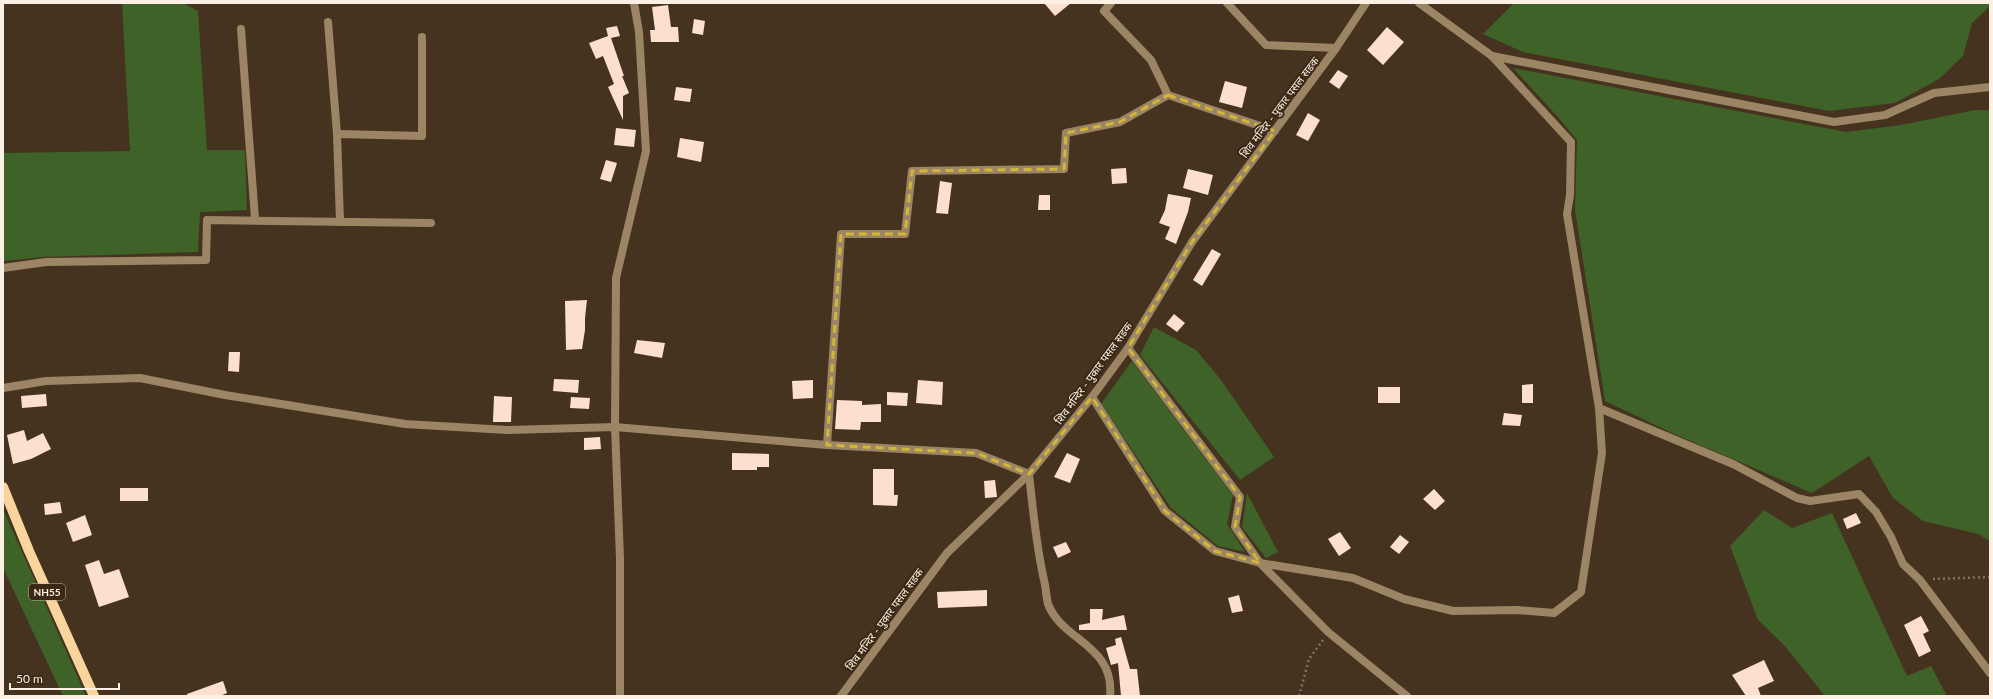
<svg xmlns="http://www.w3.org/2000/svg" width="1993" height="699" viewBox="0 0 1993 699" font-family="Lato,'Noto Sans Devanagari',sans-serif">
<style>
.green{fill:#3e6227}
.building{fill:#fddfce}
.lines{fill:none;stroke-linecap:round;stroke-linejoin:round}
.path{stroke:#81715f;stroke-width:2.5;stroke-dasharray:2 3;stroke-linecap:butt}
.minor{stroke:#9c8564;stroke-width:8}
.primary{stroke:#f9d49d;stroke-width:10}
.marked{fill:none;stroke:#d3b635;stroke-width:3;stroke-dasharray:8 5;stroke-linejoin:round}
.labels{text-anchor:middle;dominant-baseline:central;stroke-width:4;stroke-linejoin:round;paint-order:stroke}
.shield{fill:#3b2915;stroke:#c1b4a5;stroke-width:1}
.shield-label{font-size:10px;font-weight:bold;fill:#fbf0e3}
.street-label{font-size:11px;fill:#fbf0e3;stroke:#3b2915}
</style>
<rect width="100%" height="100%" fill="#45331f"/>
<g class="green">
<path d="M122,3H183L198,11L207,150H245L247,210L200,212L198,252L43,257L3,261V153L130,151Z"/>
<path d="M1514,3H1990V6L1972,23L1963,56L1939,79L1895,103L1829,111L1523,52L1483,34Z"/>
<path d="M1513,68L1846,132L1901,125L1975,110H1990V541L1978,534L1923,521L1893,498L1869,456L1812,493L1672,433L1605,401L1575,210L1577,140L1557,116Z"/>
<path d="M1154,327L1196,350L1221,380L1274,457L1240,480L1140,355Z"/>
<path d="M1132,361L1233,495L1227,524L1245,552L1218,546L1171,508L1101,404Z"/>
<path d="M1247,493L1278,552L1266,558L1242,527Z"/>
<path d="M3,509L86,696H63L3,568Z"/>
<path d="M1764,510L1792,528L1832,513L1907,676L1931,666L1947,696H1825L1784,645L1758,620L1730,546Z"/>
</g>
<g class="building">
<path d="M1044,3H1071L1055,16Z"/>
<path d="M668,5L671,27H678L679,42H651L650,30H655L652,7Z"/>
<path d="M694,19L705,21L703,35L692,33Z"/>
<path d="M617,26L620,36L611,38L624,76H622L629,93L623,96V120L608,87L614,84L603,56L596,59L589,43L608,36L606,28Z"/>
<path d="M1387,27L1404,42L1383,65L1367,50Z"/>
<path d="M1338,70L1348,76L1339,89L1329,82Z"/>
<path d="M1225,81L1247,87L1242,108L1219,102Z"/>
<path d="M676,87L692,89L690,102L674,100Z"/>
<path d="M1308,113L1320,120L1308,141L1296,135Z"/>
<path d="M616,128L636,130L634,147L614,145Z"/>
<path d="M680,138L704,142L701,162L677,157Z"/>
<path d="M606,160L617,163L611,182L600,179Z"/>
<path d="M1126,168L1127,183L1112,184L1111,169Z"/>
<path d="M1188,169L1213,175L1208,195L1183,188Z"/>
<path d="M940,181L952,183L948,214L936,213Z"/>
<path d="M1168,194L1191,198L1188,212L1176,244L1165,239L1170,227L1159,223L1165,210Z"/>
<path d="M1039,195H1050V210H1038Z"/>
<path d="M1212,249L1221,254L1202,286L1193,280Z"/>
<path d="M587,300L585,318V330L582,349L566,350L565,301Z"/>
<path d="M1174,314L1185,323L1177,332L1166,324Z"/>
<path d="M637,340L665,343L662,358L634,353Z"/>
<path d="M229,352H240L239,372L228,371Z"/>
<path d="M554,379L579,380L578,393L553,391Z"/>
<path d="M813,380V398L793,399L792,381Z"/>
<path d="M918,380L943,382L942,405L916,403Z"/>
<path d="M1533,384V403H1522V385Z"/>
<rect x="1378" y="387" width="22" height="16"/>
<path d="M887,392L908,393L907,406L887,405Z"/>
<path d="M46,394L47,406L22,408L21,396Z"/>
<path d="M494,396L512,397L511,422H493Z"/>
<path d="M571,397L590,398L589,409L570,408Z"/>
<path d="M837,400L862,401V405L881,404V422H861L860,430L835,429Z"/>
<path d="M1504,413L1522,415L1520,426L1502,425Z"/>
<path d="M24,430L27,441L43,433L51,449L31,459L13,464L7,435Z"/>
<path d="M600,437L601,449L584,450V438Z"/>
<path d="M732,453L769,454V467H757V470H732Z"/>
<path d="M1067,453L1080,459L1070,483L1054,477Z"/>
<path d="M873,469H894V495H898L897,506L873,505Z"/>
<path d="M995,480L997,497L985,498L984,481Z"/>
<rect x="120" y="488" width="28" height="13"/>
<path d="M1434,489L1445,501L1435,510L1423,499Z"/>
<path d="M60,502L62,513L45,515L44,504Z"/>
<path d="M1856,513L1861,523L1847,529L1843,519Z"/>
<path d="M85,515L92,535L73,542L66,523Z"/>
<path d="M1340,532L1351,548L1339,556L1328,539Z"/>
<path d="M1400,535L1409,542L1399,554L1390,547Z"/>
<path d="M1066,542L1071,552L1058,558L1053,547Z"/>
<path d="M99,560L104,574L119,569L129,597L99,607L85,565Z"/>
<path d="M987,590V606L938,608L937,592Z"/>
<path d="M1239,595L1243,611L1232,613L1228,598Z"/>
<path d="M1090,609H1103L1102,620L1124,615L1127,630H1079V625L1090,623Z"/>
<path d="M1921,616L1929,631L1923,634L1931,651L1919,657L1904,625Z"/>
<path d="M1121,637L1130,669H1137L1140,696H1121L1118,663L1111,665L1106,648L1116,645L1115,639Z"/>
<path d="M1764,660L1774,681L1758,688L1761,696H1746L1732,675Z"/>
<path d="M223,681L227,693L220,696H187V694Z"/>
</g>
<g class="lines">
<g class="path">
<path d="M1933,579L1990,577"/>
<path d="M1299,696L1309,659L1323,640"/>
</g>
<g class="minor">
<path d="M1111,3L1104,11L1151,60L1168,95"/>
<path d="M1227,3L1266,45L1336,48"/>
<path d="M1419,3L1492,56L1571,142L1570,195L1567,214L1599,408L1733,464L1797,498L1810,501L1859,494L1876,512L1891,537L1903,564L1920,580L1990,673"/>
<path d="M328,22L337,134L340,222"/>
<path d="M241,29L255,219"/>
<path d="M1492,56L1834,122L1885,115L1934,93L1990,87"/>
<path d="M337,134L422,136V37"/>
<path d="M3,268L46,262L206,260L207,220L431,223"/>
<path d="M1128,348L1240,497L1235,527L1260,563L1328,632L1407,696"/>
<path d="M3,388L46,381L140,378L225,395L405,424L507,430L615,427L827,445L976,453L1029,474C1033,510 1036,545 1044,580C1046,587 1046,596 1048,604C1062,641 1115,645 1110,696"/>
<path d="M1092,397L1165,511L1215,551L1260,563L1353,578L1404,599L1453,611L1517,610L1554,613L1581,592L1602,453L1599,408"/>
<path d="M827,445L841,234H905L912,171L1064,169L1066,133L1120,122L1168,95L1275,131"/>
<path d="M620,696V559L615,427L616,278L646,151L639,32L634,3"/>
<path d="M841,696L947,553L1029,474L1092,397L1128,348L1192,242L1336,48L1366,3"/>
</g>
<path class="primary" d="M3,487L29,551L94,696"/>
</g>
<path class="marked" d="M1168,95L1275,131L1192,242L1128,348L1240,497L1235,527L1260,563L1215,551L1165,511L1092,397L1029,474L976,453L827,445L841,234H905L912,171L1064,169L1066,133L1120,122Z"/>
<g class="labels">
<rect class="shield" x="29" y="584" width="36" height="16" rx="3"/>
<g class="shield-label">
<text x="47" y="592">NH55</text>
</g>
<g class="street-label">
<text transform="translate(1279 107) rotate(-53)">शिव मन्दिर - पुकार पसल सडक</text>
<text transform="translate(1093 373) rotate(-54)">शिव मन्दिर - पुकार पसल सडक</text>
<text transform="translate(884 619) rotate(-54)">शिव मन्दिर - पुकार पसल सडक</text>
</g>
</g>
<rect width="1993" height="699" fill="none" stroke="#fbf0e3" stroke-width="8"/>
<path d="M10 683v6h109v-6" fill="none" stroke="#fbf0e3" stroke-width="2"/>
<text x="16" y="683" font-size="12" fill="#fbf0e3" stroke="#3b2915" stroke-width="3" paint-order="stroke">50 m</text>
</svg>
